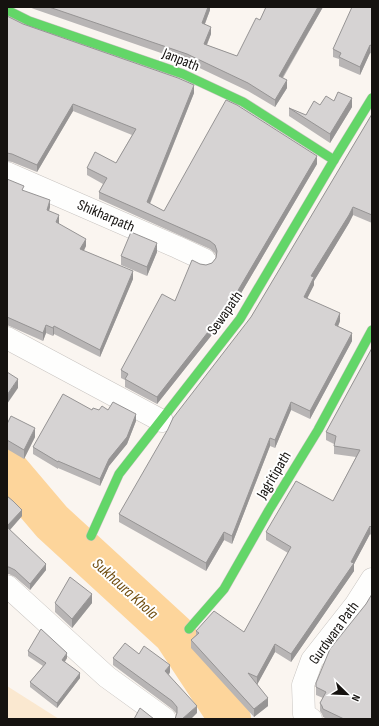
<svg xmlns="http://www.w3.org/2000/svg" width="379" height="726" viewBox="0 0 379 726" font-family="'Sofia Sans Condensed',sans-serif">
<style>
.green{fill:#fae8d0}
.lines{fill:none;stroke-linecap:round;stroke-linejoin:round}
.river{stroke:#fdd59b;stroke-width:42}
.street-casing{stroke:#c8c4c0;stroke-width:23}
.fast-casing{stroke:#c8c4c0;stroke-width:10}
.street{stroke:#fefefd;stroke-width:22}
.fast{stroke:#63d668;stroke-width:9}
.wall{fill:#b8b5b5}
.shaded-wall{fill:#969494}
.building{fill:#d6d3d3;stroke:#969494}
.labels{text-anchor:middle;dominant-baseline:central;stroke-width:4;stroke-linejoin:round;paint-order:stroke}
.street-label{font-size:15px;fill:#15120f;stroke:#fff}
.water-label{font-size:16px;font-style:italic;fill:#704d0f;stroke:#fff}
</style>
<rect width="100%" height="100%" fill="#faf5f0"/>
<path class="green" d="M7,686L59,719H7Z"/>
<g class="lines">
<path class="river" d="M7,469L52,522L174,634L230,719"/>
<g class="street-casing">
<g id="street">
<path d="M7,173L177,247L205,260"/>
<path d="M7,338L162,421"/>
<path d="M7,586L107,677L165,719"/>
<path d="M311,719L304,714L303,685L312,660L356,604L372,579"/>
</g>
</g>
<g class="fast-casing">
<g id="fast">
<path d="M7,10L29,21L183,74L243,102L334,160"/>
<path d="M91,536L119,474L240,319L334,160L372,98"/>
<path d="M189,629L224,589L269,510L318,430L372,330"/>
</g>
</g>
<use href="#street" class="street"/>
<use href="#fast" class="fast"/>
</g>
<g class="wall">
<path d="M29,7H210V10L205,24L211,34L207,45L237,56L260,20L266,7H323L283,78L287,88L275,107L248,91L187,62L34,9Z"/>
<path d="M372,7V54L370,53L360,75L339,66V59L333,57V49Z"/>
<path d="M7,16L23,24L194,93L150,204L164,211L317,164L230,312L157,404L125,387V380L121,378V370L175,301L200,264L206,265L212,263L216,258V256L215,253L210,249L99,199V192L103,184L87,175V168L116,163L132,135L73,111L37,172L12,162L7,161Z"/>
<path d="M334,101L352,107L330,143L289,116V108L306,115L320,105Z"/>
<path d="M372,114V223L353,215L349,223L314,281V285L307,298L340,321L338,327L352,341L310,419L291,410L275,448L270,446L232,544L224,540L206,571L119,522V514L251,317Z"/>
<path d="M7,179L24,191L50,207L49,211L59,223H58L86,246L84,251L133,279L100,357L54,334L53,336L46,333L43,341L7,325Z"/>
<path d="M157,252L147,276L121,265V256Z"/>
<path d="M372,348V536L370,534L354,564V571L291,662L275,652L257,684L268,706L254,717L191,648V640L196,635V631L244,632L288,553L266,540V532L333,501L356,457L334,454V444L326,440V432Z"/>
<path d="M99,410H108L136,421L127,444L109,466L100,486L58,468V469L33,454V447Z"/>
<path d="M7,424L35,437L24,459L7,449Z"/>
<path d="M7,496L22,516L10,530L46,570L30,590L15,577L9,574H7Z"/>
<path d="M55,603H92L72,628L55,612Z"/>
<path d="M28,651L67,658L65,662L80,678L57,708L30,687V682L43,666L28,656Z"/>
<path d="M139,654L170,672L169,675L197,713L177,714L172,709L113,665V658Z"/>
<path d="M316,683L372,719H327L323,717L322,714L320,711V703L323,698L316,695Z"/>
</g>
<g class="shaded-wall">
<path d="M208,7H210V10L202,31V23Z"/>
<path d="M318,7H323L279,83V76Z"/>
<path d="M211,27V34L204,51V44Z"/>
<path d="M370,45V53L360,75V67Z"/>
<path d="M287,80V88L275,107V100Z"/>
<path d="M194,85V93L147,210V202Z"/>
<path d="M352,98V107L330,143V134Z"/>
<path d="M73,104V111L37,172V165Z"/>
<path d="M317,156V164L230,312L157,404V397Z"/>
<path d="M50,200V207L47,217V210Z"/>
<path d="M353,207V215L349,223L314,281V285L304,305V297L311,276Z"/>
<path d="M59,215V223L56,230V222Z"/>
<path d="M86,239V246L80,257V249Z"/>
<path d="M157,243V252L147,276V267Z"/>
<path d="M133,271V279L100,357V350Z"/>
<path d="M340,313V321L335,333V325Z"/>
<path d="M46,325V333L43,341V333Z"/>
<path d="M54,326V334L53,336V328Z"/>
<path d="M352,333V341L310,419V411Z"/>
<path d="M18,379V388L7,404V395Z"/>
<path d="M291,402V410L275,448V440Z"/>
<path d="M136,414V421L127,444L109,466L100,486V479L109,459Z"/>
<path d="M35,428V437L24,459V450Z"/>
<path d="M270,438V446L232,544V536Z"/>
<path d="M22,510V516L7,533V526Z"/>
<path d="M370,526V534L354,564V571L291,662V654L351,562Z"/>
<path d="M224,532V540L206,571V563Z"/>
<path d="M46,564V570L30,590V584Z"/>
<path d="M92,594V603L72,628V619Z"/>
<path d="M275,644V652L257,685V677Z"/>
<path d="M67,653V658L62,665V660Z"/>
<path d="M170,665V672L165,679V671Z"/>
<path d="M80,673V678L57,708V703Z"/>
<path d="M268,698V706L254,717V709Z"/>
<path d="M197,706V713L191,719H182Z"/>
</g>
<g class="building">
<path d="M49,7H208L202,23L211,27L204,44L237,56L256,18L260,20L266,7H318L279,76L287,80L275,100L248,83L187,54Z"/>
<path d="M352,7H372V46L370,45L360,67L339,57L341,53L333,49Z"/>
<path d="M7,16L23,24L178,78L194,85L147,202L164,211L226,100L237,105L317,156L230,304L157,397L125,379L128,374L121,370L162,294L175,301L192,260L200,264L206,265L212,263L216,258L217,251L215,245L210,241L99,192L107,178L87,168L95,152L116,163L136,129L73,104L37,165L12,154L7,153Z"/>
<path d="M338,92L352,98L330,134L289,108L306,115L314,101L320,105L326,96L334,101Z"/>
<path d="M372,114V215L353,207L349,215L311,276L314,277L304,297L340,313L335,325L352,333L310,411L291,402L275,440L270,438L232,536L224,532L206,563L119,514L168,429L173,418L251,317Z"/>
<path d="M7,179L24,186L22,190L50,200L47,210L59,215L56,222L86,239L80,249L133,271L100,350L54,326L53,328L46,325L43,333L7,317Z"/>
<path d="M131,232L157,243L147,267L121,256Z"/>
<path d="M372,348V528L370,526L351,562L354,563L291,654L275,644L257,677L248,673L268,698L254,709L191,640L199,633L196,631L214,611L244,632L291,547L266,532L296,481L333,501L360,450L334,446L336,436L326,432Z"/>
<path d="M7,372L18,379L7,395Z"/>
<path d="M63,394L92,410L93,408L99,410L102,406L108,410L113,402L136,414L127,437L109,459L100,479L58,461V462L33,447Z"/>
<path d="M11,416L35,428L24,450L7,440V424Z"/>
<path d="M7,496L13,501L22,510L7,526Z"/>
<path d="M7,527L46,564L30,584L15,570L9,567H7Z"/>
<path d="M70,577L92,594L72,619L55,603Z"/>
<path d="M372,594V719H344L323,709L322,706L320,703L326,692L316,687V683L330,649L366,604Z"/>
<path d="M41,629L67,653L62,660L80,673L57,703L30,682L46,663L28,651Z"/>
<path d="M125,643L139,654L144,646L170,665L165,671L197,706L182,719H175L177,713V707L172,701L113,658Z"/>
<path d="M140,708L154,719H134Z"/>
</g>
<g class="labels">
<g class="street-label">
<text transform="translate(181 60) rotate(22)">Janpath</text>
<text transform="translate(106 216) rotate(23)">Shikharpath</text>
<text transform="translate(225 313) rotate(-55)">Sewapath</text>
<text transform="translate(274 475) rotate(-59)">Jagritipath</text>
<text transform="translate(334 633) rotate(-54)">Gurdwara Path</text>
</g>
<g class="water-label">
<text transform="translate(125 589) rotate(42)">Sukhaura Khola</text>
</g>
</g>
<rect width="379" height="726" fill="none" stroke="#15120f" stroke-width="16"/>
<g transform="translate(347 694) rotate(113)" stroke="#ffffff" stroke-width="3" paint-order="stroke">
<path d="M0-3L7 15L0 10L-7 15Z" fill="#15120f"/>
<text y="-6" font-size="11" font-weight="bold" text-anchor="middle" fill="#15120f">N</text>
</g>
</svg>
